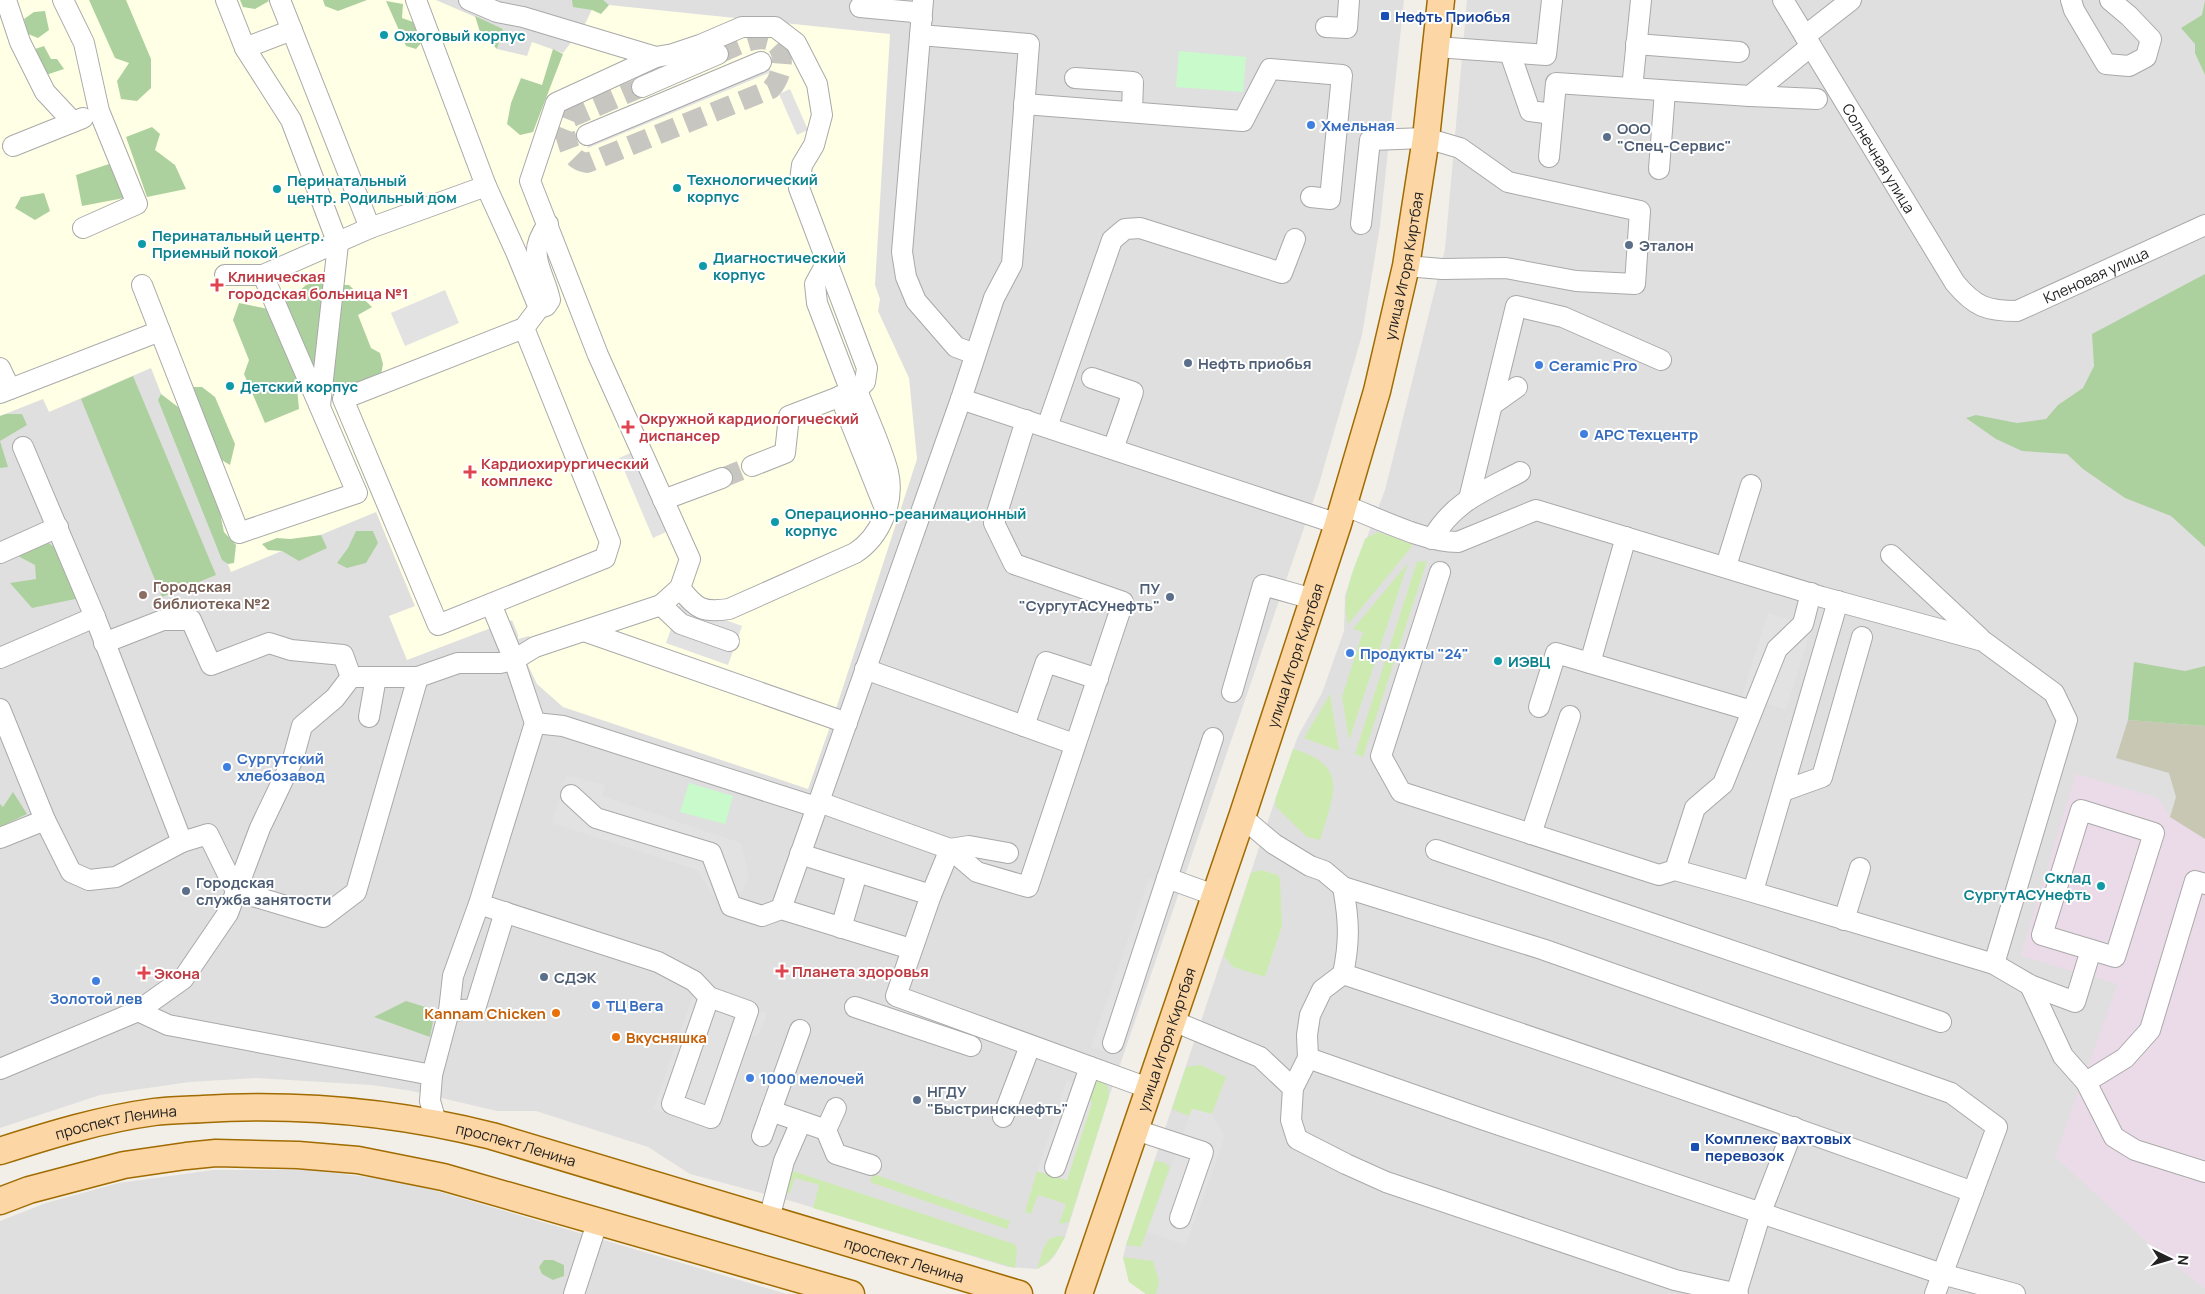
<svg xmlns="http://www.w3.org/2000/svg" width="2205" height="1294" viewBox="0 0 2205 1294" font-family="Manrope,sans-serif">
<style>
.residential{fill:#e0dfdf}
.industrial{fill:#ebdbe8}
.education{fill:#ffffe5}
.construction{fill:#c7c7b4}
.grass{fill:#cdebb0}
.forest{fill:#add19e}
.park{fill:#c8facc}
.parking{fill:#e2e2e2}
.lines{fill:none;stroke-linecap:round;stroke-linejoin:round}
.minor-tunnel{stroke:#c8c6c1;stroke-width:20;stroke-dasharray:20 10;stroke-linecap:butt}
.minor-casing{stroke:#a9a9a9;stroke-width:22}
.major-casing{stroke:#a06b00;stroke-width:29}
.minor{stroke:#fff;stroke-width:20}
.major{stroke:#fcd6a4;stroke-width:26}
.transit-dot{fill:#1a4fb4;stroke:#fff;stroke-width:2}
.culture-dot{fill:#0f9aa8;stroke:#fff;stroke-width:2}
.shop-dot{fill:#3f7fe0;stroke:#fff;stroke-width:2}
.service-dot{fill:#5c6f8a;stroke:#fff;stroke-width:2}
.health-dot{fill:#e0444e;stroke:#fff;stroke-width:2}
.education-dot{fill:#8d6e63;stroke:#fff;stroke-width:2}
.food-dot{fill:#e8710a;stroke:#fff;stroke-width:2}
.labels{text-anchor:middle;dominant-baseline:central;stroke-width:4;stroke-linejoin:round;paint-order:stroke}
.transit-label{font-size:15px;font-weight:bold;fill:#164399;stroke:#fff;text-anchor:start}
.culture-label{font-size:15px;font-weight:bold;fill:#0d838f;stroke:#fff;text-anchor:start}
.shop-label{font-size:15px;font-weight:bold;fill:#366cbe;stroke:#fff;text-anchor:start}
.service-label{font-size:15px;font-weight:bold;fill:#4e5e75;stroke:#fff;text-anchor:start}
.street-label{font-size:15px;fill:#222;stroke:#fff}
.health-label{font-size:15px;font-weight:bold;fill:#be3a42;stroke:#fff;text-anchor:start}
.education-label{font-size:15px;font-weight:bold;fill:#785e54;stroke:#fff;text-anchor:start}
.food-label{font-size:15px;font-weight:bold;fill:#c56008;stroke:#fff;text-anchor:end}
</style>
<rect width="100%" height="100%" fill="#f2efe9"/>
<g class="residential">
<path d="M0,0H1404L1380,226L1362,335L1319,484L1109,1097L1065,1237L1055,1255L1048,1263L1037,1269L1008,1267L791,1201L690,1174L648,1147L536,1111H497L412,1091L372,1085L256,1078L189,1082L100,1095L0,1128Z"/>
<path d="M1467,0H2205V1294H1146L1129,1282L1123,1257L1126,1245L1275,800L1298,736L1322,693L1344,631L1345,595L1385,490L1445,249Z"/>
<path d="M213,1170H312L406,1182L787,1294H0V1221L46,1203L119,1183Z"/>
</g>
<path class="industrial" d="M2076,774L2158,798L2170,817L2205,839V1289L2148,1243L2055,1156L2118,984L2021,956Z"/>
<path class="education" d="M0,0H436L503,29L497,49L527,56L532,42L563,53L585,24L596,1L609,5L890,34L875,285L880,299L878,311L909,378L917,459L833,718L808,789L563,707L537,684L526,661L535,647L529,636L518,639V635L512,620L407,660L389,616L415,606L376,512L231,572L151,368L49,412L43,399L0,416Z"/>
<path class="construction" d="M2128,720L2205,726V839L2170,817L2176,797L2169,773L2116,758Z"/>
<g class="grass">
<path d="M1378,532L1412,544L1410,549L1348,624C1340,595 1355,567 1365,539Z"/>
<path d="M1427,561L1363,757L1355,754L1417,562Z"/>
<path d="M1408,563L1349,740L1342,697L1363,632L1353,629Z"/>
<path d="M1330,694L1339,751L1304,738Z"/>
<path d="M1293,749C1351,766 1333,795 1320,840L1307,837L1276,807L1275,800Z"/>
<path d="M1261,870L1278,875L1280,880L1282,926L1265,977L1233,967L1224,956L1251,873Z"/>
<path d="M1201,1065L1226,1077L1212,1114L1192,1109L1189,1116L1172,1109L1186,1067Z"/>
<path d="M1095,1079L1103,1081L1108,1087L1109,1097L1069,1222L1059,1224L1066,1204L1038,1195L1031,1214L1025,1212L1037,1171L1066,1180L1088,1095Z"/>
<path d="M1155,1161L1163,1162L1170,1167L1141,1247L1126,1245Z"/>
<path d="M790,1170L1014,1244L1017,1248L1015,1268L813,1208L819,1185L795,1178L789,1195L786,1189Z"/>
<path d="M873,1174L1010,1221L1007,1229L870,1182Z"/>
<path d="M1058,1236L1065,1237C1057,1252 1052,1261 1037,1269L1043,1249L1049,1239Z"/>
<path d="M1123,1257L1153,1261L1159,1281L1156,1294H1146L1129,1282Z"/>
</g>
<g class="forest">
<path d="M89,0H126L151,59V88L137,101L121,99L117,81L129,63L115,58Z"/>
<path d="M240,0H268L269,1L255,9L243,7Z"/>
<path d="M323,0H367L338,11L325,6Z"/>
<path d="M572,0H603L609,5L601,14L592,10L573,7Z"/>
<path d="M2205,0V75L2195,53V44L2181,28L2202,15Z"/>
<path d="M386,1L403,4L402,18L413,22L421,43L416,49L406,46Z"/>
<path d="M45,11L49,30L38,38L28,34L24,19L34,12Z"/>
<path d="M475,16L503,29L497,49L480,32Z"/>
<path d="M44,46L51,59H57L64,69L46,75L35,49Z"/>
<path d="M553,49L563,54L533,132L520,135L507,124L511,103L521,78L542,85Z"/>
<path d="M152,127L160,134L155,150L175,165L186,189L147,197L126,137Z"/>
<path d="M112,163L124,198L82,206L76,175Z"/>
<path d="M44,193L50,211L35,220L15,208L21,197Z"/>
<path d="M2205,274V547L2171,516L2125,498L2083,469L2067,454L2022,451L1996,439L1966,418L1976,415L2017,423L2046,419L2058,405L2083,388L2094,366L2092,334Z"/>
<path d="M327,279L317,369L307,367L283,305L306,285Z"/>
<path d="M341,285H349L372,307L358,315L371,348L380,353L383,364L381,375L328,395Z"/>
<path d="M239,303L268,309L295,366L299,409L265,423L244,374L249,360L233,320Z"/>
<path d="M133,376L216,575L162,597L81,399Z"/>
<path d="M192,387H202L215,397L235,444L230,465L215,456Z"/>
<path d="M161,394L178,407L195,439L216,494L224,532L236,545L234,563L228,564L222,560L158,400Z"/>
<path d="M6,414H22L27,425L0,441L8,467L0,468V416Z"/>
<path d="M356,531H373L378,543L366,563L347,568L337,563L348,548Z"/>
<path d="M321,535L327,548L299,561L282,551L268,550L262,544L277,538L290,539Z"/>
<path d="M45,540L55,548L80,598L32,608L10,583L36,579L35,565L18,556Z"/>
<path d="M2134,662L2185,671L2205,666V726L2128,720Z"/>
<path d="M13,792L27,814L0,827V804L3,807Z"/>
<path d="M406,1001L435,1010L430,1037L374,1017Z"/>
<path d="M544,1260H553L564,1265V1276L553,1280L542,1274L539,1267Z"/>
</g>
<g class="park">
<path d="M1179,51L1246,57L1243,92L1176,87Z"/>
<path d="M689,783L733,796L725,824L680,812Z"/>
</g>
<g class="parking">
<path d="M765,57L771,72L588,148L582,133Z"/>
<path d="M790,89L808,130L797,135L779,94Z"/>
<path d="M445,290L459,323L405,346L391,313Z"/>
<path d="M633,452L666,532L653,538L619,458Z"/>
<path d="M680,603L742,626L728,665L666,643Z"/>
<path d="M1768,613L1812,626L1786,710L1742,696Z"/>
<path d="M566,775L605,785L602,796L741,843L749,875L742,892L714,897L697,870L552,823Z"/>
<path d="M1149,878L1166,884L1118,1046L1107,1052L1091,1047Z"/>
<path d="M696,987L767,1013L758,1037L747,1034L713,1130L653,1109Z"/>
<path d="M1067,1080L1091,1088L1088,1095L1092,1103L1067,1180L1037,1171Z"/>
<path d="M1192,1109L1212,1114L1225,1137L1186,1245L1147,1232Z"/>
</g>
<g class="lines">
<g class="minor-tunnel">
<path d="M642,87L572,117L565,134C570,149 570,160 587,163L771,89C787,72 788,34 755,40C743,42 730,49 718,54"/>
<path d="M722,478L752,466"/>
</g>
<g class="minor-casing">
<g id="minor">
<path d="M6,0L20,42L45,92L73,122"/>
<path d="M63,0L84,43L99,111L137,204L83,228"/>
<path d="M226,0L245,48L291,120L338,244L320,406"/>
<path d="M280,0L370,228"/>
<path d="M416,0L486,186L516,252L539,308L524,328L610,542L605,558L438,625L343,399L524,328"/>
<path d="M469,0L497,12L523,17L656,57"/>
<path d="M923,0L902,252L906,277L916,301L956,347L975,354"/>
<path id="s1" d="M1783,0L1955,283C1975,307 1987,311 2017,311L2205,225"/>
<path d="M2071,0L2074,10L2106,64L2129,66L2146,57L2151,39L2129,16L2110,0"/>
<path d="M860,7L914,12L922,19"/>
<path d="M1326,27L1347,28L1349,0"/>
<path d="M1805,36L1851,0"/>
<path d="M1636,44L1739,52"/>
<path d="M1436,47L1546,55L1552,0"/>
<path d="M245,48L292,30"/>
<path d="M1510,53L1530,111L1553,114"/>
<path d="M1075,78L1133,82L1132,112"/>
<path d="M1633,79L1641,0"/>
<path d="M642,87L718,54"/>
<path d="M1750,96L1817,99"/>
<path d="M1024,104L1243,121L1270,69L1342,75L1330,199L1311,197"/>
<path d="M587,135L761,62"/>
<path d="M13,146L83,118"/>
<path d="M1549,157L1556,83L1750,96L1811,46"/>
<path d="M1659,169L1665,91"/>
<path d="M1361,224L1370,140L1426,138L1460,148L1508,182L1640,211L1635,284L1576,281L1506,268L1442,269L1406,266"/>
<path d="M827,262L815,284L817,303L851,392"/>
<path d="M225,275H263L370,228L486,186"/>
<path d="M142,285L239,533L357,493L263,275"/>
<path d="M539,308L546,306L550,300C543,268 525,256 548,224"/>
<path d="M0,368L10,389"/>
<path d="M1092,378L1133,392L1113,449"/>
<path d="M0,393L160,331"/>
<path d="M840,396L884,506"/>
<path d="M961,399L1338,524"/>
<path d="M1493,404L1517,387"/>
<path d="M1047,427L1112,240L1125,229L1140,228L1282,273L1295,239"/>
<path d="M23,447L95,617L182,842"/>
<path d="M1469,499L1516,306L1563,317L1661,360"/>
<path d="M663,500L722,478"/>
<path d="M1343,505C1376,517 1423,542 1458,542L1536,510L1822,597L1983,641L2054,693L2067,720L1994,964"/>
<path d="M1432,539C1454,501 1484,491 1520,472"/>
<path d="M0,553L58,527"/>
<path d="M1891,555L1980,638"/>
<path d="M1726,566L1751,485"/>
<path d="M1440,572L1381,756L1401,792L1659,875L1675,870L1736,887L1994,964L2030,985L2075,1002L2091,950"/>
<path d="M680,588C696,609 703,613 729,609L855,553C880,537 895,502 888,472C882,448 866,414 857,390"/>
<path d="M661,605L681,624L729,641"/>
<path d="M584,631L847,723"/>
<path d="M104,643L163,620H191L211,665L269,643L291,650L343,655L351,677"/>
<path d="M0,658L95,617"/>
<path d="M1590,663L1626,537"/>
<path d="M865,669L1074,744"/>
<path d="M1232,692L1263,585L1313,599"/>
<path d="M1539,707L1556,653L1752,711"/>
<path d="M0,709L45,820L71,872L89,880L116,877L182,842L208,834L236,891L323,917L356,892L418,677"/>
<path d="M369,717L376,677"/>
<path d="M535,723L563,726L816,807"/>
<path d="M1024,726L1046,662L1098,679"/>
<path d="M1783,791L1822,777L1862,637"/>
<path d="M571,795L596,818L711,853L731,906L762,916L781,909L911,949"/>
<path d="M819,802L950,849L977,872L1028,887L1123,602L1014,564L994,523L1026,420"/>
<path d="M2081,810L2154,833L2115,957L2042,935Z"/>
<path d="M1242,817L1274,844L1310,866L1324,871L1343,887L1542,949L1951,1093L1997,1127L1935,1294"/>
<path d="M1531,834L1570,716"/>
<path d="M0,838L45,820"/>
<path d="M950,849L931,895L896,996L1148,1088"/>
<path d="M950,849L969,846L1008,853"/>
<path d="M1436,850L1941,1022"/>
<path d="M800,854L931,895"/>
<path d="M1675,870L1695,808L1723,784L1777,649L1803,624L1811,593"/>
<path d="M1167,878L1214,895"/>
<path d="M1343,887C1349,920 1350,941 1343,974L1322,990L1310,1015L1307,1035L1308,1058L1293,1088L1291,1120L1297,1139L1346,1164L1386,1182L1675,1280L1738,1294"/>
<path d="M1753,891L1838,601"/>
<path d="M479,904L658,962L694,981L709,997L748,1011L711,1118L672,1104L709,997"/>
<path d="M781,909L961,399L994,298L1012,264L1029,44L920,35"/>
<path d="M1844,920L1860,868"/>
<path d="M841,928L857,873"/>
<path d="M1343,974C1554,1044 1764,1116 1973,1192"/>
<path d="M2030,985L2063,1056L2086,1082L2114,1137L2135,1150L2205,1172"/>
<path d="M855,1007L971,1046"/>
<path d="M138,1011L183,979L228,913L260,828L293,759L302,726L335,698L351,677H418L458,663H500L514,660L535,647L661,605L680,588L690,559L598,355L530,181L556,103L656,57L673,54L700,45L742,27H775L796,43L817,84L822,115L814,145L802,165L799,188L867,368L865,382L857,390L789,416L785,453L752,466"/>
<path d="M449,1011L475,1009L505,912"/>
<path d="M1171,1020L1260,1057L1293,1088"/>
<path d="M1113,1043L1213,738"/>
<path d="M1308,1058L1482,1119L1942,1274L2015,1294"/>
<path d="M0,1069L138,1011L168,1025L432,1075"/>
<path d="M2086,1082L2125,1058L2150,1030L2195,881L2205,884"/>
<path d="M771,1111L826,1130L836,1154L871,1165"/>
<path d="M1003,1117L1030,1046"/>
<path d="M436,1122L430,1101L432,1075L449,1011L453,976L479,904L535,723L514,660L491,604"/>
<path d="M826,1130L836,1108"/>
<path d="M1136,1130L1203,1152L1180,1218"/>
<path d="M762,1136L800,1030"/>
<path d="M1055,1167L1090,1067"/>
<path d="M769,1219L784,1161L801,1122"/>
<path d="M574,1294L598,1220"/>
<path d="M1736,1294L1761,1212L1794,1127"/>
</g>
</g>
<g class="major-casing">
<g id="major">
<path id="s2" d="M0,1151C50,1135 102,1119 154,1112C170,1110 187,1110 203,1109C303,1103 396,1112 492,1136L1019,1294"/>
<path d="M0,1201L29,1190L124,1165L186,1156L216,1153L298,1155L358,1160L443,1177L851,1294"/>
<path id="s3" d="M1079,1294L1242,817L1338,524L1377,391L1406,266L1426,138L1441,0"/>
</g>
</g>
<use href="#minor" class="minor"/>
<use href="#major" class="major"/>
</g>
<g class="transit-dot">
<rect x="1380" y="11" width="10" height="10" rx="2.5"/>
<rect x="1690" y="1142" width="10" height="10" rx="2.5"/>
</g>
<g class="culture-dot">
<circle cx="384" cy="35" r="5"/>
<circle cx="677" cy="188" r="5"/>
<circle cx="277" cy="189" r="5"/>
<circle cx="142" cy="244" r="5"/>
<circle cx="703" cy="266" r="5"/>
<circle cx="230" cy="386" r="5"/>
<circle cx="775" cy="522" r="5"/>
<circle cx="1498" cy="661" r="5"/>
<circle cx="2101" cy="886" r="5"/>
</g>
<g class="shop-dot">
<circle cx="1311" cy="125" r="5"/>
<circle cx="1539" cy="365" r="5"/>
<circle cx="1584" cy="434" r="5"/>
<circle cx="1350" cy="653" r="5"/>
<circle cx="227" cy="767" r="5"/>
<circle cx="96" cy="981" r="5"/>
<circle cx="596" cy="1005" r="5"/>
<circle cx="750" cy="1078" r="5"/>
</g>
<g class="service-dot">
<circle cx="1607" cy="137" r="5"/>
<circle cx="1629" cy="245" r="5"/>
<circle cx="1188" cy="363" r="5"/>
<circle cx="1170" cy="597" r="5"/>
<circle cx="186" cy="891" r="5"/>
<circle cx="544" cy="977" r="5"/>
<circle cx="917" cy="1100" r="5"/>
</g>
<g class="health-dot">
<path d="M214.5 277.5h5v5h5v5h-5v5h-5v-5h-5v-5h5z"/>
<path d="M625.5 419.5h5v5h5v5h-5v5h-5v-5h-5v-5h5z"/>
<path d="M467.5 464.5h5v5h5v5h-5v5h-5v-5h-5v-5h5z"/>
<path d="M779.5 963.5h5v5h5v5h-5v5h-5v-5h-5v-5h5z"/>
<path d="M141.5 965.5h5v5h5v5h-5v5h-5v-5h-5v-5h5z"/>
</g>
<circle class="education-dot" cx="143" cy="595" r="5"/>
<g class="food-dot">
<circle cx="556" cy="1013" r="5"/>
<circle cx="616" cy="1037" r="5"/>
</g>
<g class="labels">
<g class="transit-label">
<text x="1395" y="16">Нефть Приобья</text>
<text x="1705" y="1138">Комплекс вахтовых<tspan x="1705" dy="17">перевозок</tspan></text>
</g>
<g class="culture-label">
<text x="394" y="35">Ожоговый корпус</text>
<text x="687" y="179">Технологический<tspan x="687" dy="17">корпус</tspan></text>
<text x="287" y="180">Перинатальный<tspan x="287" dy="17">центр. Родильный дом</tspan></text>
<text x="152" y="235">Перинатальный центр.<tspan x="152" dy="17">Приемный покой</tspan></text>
<text x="713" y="257">Диагностический<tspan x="713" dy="17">корпус</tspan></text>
<text x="240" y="386">Детский корпус</text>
<text x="785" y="513">Операционно-реанимационный<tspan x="785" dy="17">корпус</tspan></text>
<text x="1508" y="661">ИЭВЦ</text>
<text x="2091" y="877" text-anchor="end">Склад<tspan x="2091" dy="17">СургутАСУнефть</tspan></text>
</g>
<g class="shop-label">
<text x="1321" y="125">Хмельная</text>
<text x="1549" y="365">Ceramic Pro</text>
<text x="1594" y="434">АРС Техцентр</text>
<text x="1360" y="653">Продукты "24"</text>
<text x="237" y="758">Сургутский<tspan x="237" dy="17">хлебозавод</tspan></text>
<text x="96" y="998" text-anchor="middle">Золотой лев</text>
<text x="606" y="1005">ТЦ Вега</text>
<text x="760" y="1078">1000 мелочей</text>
</g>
<g class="service-label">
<text x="1617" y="128">ООО<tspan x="1617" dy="17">"Спец-Сервис"</tspan></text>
<text x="1639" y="245">Эталон</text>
<text x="1198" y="363">Нефть приобья</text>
<text x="1160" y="588" text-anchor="end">ПУ<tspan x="1160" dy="17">"СургутАСУнефть"</tspan></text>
<text x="196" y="882">Городская<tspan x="196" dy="17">служба занятости</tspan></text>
<text x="554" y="977">СДЭК</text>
<text x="927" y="1091">НГДУ<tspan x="927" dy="17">"Быстринскнефть"</tspan></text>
</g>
<g class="street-label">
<text stroke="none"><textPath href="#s1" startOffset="185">Солнечная улица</textPath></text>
<text stroke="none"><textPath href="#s3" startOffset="1079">улица Игоря Киртбая</textPath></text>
<text stroke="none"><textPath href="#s1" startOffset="489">Кленовая улица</textPath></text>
<text stroke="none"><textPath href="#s3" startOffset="674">улица Игоря Киртбая</textPath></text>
<text stroke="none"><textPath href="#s3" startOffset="269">улица Игоря Киртбая</textPath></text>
<text stroke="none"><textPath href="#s2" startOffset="120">проспект Ленина</textPath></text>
<text stroke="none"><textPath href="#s2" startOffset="525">проспект Ленина</textPath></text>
<text stroke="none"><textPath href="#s2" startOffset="930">проспект Ленина</textPath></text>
</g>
<g class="health-label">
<text x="228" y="276">Клиническая<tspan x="228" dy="17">городская больница №1</tspan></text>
<text x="639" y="418">Окружной кардиологический<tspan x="639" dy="17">диспансер</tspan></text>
<text x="481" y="463">Кардиохирургический<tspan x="481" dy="17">комплекс</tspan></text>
<text x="792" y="971">Планета здоровья</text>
<text x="154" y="973">Экона</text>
</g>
<g class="education-label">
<text x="153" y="586">Городская<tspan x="153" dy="17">библиотека №2</tspan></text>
</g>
<g class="food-label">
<text x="546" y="1013">Kannam Chicken</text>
<text x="626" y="1037" text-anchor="start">Вкусняшка</text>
</g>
</g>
<g transform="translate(2170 1259) rotate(95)" stroke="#ffffff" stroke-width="4" paint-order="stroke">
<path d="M0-4L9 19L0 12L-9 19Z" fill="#222222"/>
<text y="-8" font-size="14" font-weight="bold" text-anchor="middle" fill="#222222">N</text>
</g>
</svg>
